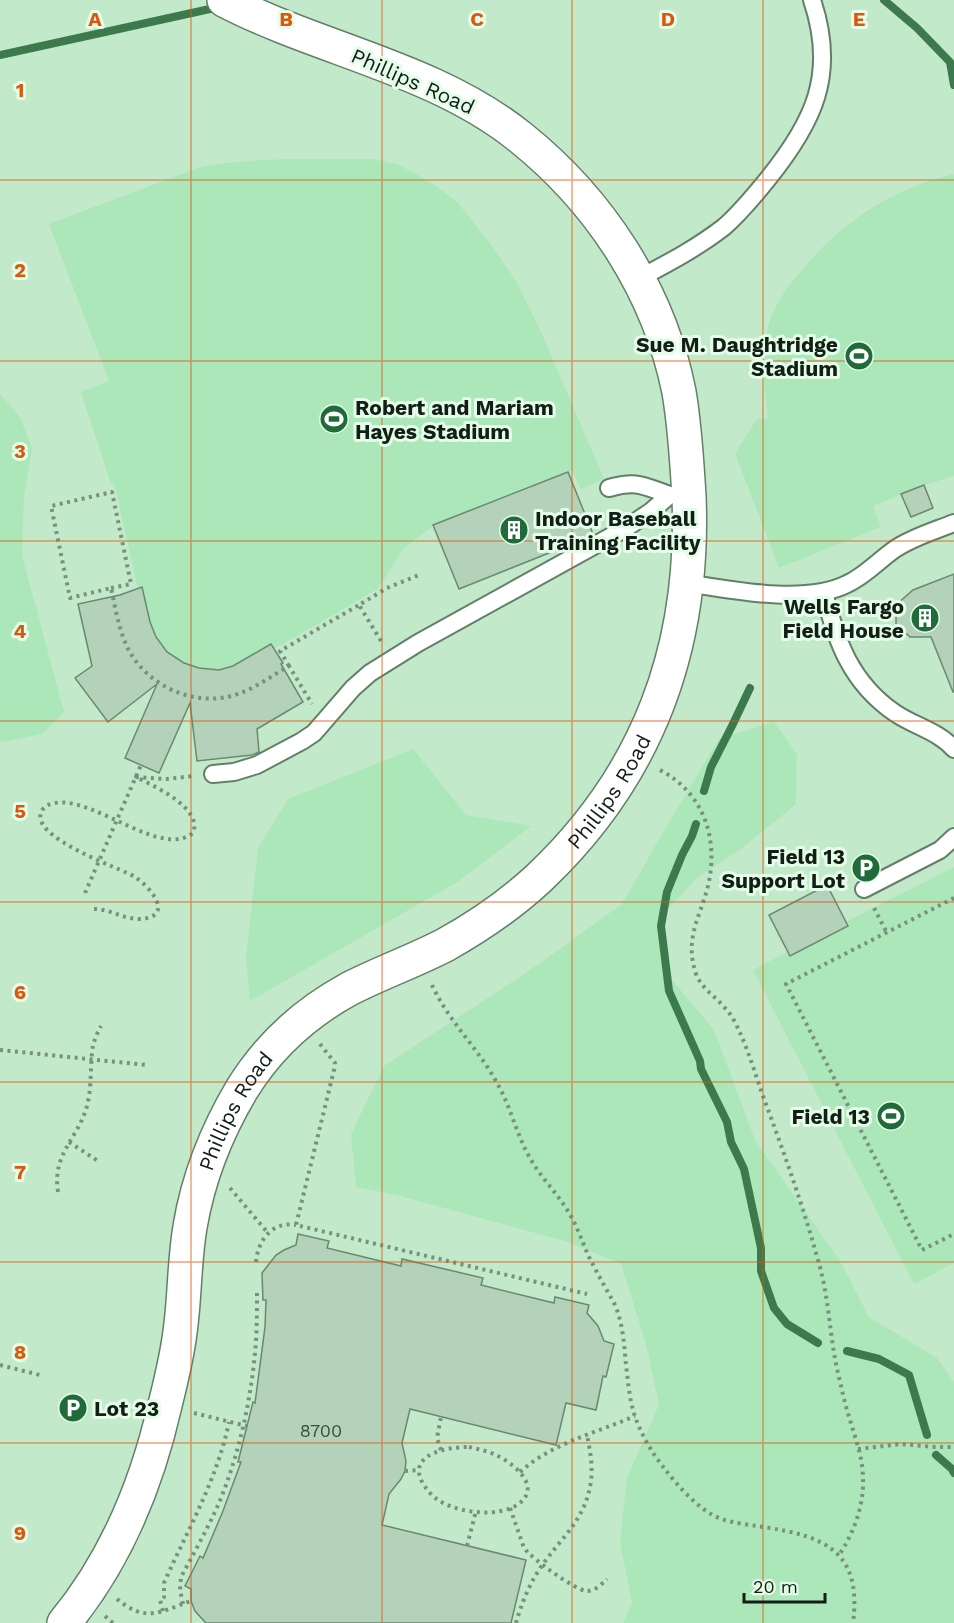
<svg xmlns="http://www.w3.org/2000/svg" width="954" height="1623" viewBox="0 0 954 1623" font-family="'Work Sans',sans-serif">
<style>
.built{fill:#c2e9ca}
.green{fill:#abe7b8}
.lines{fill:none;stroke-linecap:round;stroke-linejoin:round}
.stream{stroke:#3c794d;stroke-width:8}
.building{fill:#b3d2b9;stroke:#6b8871;stroke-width:1.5}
.lane-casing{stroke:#627f68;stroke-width:20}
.secondary-casing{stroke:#627f68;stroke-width:36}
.path{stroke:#79907e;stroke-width:4;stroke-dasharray:3 4.5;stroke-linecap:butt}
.lane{stroke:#fff;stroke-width:16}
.secondary{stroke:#fff;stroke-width:33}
.grid{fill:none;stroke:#dd560c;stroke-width:1.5;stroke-opacity:0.55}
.labels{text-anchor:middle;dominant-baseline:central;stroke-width:6;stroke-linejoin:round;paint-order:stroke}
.number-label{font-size:18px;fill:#3b4c3f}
.street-label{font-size:21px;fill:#131f16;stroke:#e4fde8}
.poi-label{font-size:21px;font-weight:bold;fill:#131f16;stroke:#e4fde8;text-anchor:end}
.grid-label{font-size:20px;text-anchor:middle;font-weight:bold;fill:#dd560c;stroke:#e4fde8;stroke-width:6;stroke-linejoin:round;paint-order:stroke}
</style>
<rect width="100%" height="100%" fill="#d2f2d8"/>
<rect class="built" x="0" y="0" width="954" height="1623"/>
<g class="green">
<path d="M373,159L397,164L416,174L443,191L457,202L492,246L516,281L541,332L604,479L581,489L572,470L434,525L403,549L378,589L274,649L271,644C257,653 243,663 227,668C214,671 202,670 190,666C154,653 150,621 142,588L138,589L114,483L111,484L81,392L109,381L49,224L198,168C253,156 317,160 373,159Z"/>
<path d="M954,174V476L924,485L873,506L881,527L779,568L735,453L757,419L768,418C764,386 760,355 769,323C776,302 788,286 803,269C843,221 892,189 954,174Z"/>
<path d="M0,394L20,417L32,449L24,497L22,556L64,712L42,734L4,742L0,741Z"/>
<path d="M774,722L797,754L796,804L741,849L698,877L661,916L662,968L714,1030L755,1140L840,1261L869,1317L937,1358L954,1382V1623H623L632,1603L620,1542L627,1478L659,1405L646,1344L621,1264L568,1242L397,1195L356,1187L351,1134L384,1066L529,971L622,904L668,824L719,739Z"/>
<path d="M413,749L466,815L531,826L459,881L250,1001L246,958L258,848L288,799Z"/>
<path d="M954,867V1263L914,1284L753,970L788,952L791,955L848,926L846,922Z"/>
</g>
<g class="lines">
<g class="stream">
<path d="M884,0L917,28L950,62L954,85"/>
<path d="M0,55L219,7"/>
<path d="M704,791L711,767L732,726L750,688"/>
<path d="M696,824L692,836L682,855L667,892L661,926L669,991L700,1061L701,1069L727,1122L731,1142L744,1169L761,1248V1271L774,1308L787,1324L818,1343"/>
<path d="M847,1351L879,1359L909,1375L927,1435"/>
<path d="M936,1455L952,1469L954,1473"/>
</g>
</g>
<g class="building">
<path d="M568,472L593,534L584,539L459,589L433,525Z"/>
<path d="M924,485L933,508L911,517L901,494Z"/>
<path d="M954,574V692H953L931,637H910L896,624V605L913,590Z"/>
<path d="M142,587L150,622L156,637L167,652L184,663L199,668L219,670L233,666L271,644L283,663L281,664L303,702L257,729L259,752L252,755L197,761L190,703L159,773L125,758L157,684L108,722L75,678L92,666L78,604L120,595Z"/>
<path d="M827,885L848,926L790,956L769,915Z"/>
<path d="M298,1234L329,1241L327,1248L401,1266L402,1259L483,1278L481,1285L554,1303L555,1297L589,1305L587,1313L598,1326L604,1341L614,1344L606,1377L603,1376L596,1410L566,1403L556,1445L410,1409L402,1443L406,1461L405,1471L401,1479L389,1494L382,1525L526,1560L511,1623H206L195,1611L191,1601V1589L185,1586L200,1556L203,1558L223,1511L241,1462H238L253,1402L255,1403L265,1327L266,1300H263L262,1273L276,1255L284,1250L296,1245Z"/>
</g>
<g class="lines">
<g class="lane-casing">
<g id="lane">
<path d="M638,279C668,263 697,248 724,227C740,213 754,196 767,180C814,122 837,74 812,0"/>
<path d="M687,583C732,590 805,605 847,584C865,576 879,560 895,549C913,537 934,531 954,523"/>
<path d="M824,592C836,641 851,683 895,713C914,726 938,731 954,749"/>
<path d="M213,774L234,772L257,765L302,741L314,733L353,688L370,673L418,643L626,528L650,512L670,495C643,486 638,480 609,488"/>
<path d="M864,889L940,850L954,837"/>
</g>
</g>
<g class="secondary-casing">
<g id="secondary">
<path id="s1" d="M64,1623C116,1560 147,1484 165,1405C171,1381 177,1357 180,1332C185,1297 184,1262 190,1227C198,1179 217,1131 242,1089C268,1047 305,1013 349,989C380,973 414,961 445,945C479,926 511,904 539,878C649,774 695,647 689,497C687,462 685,427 679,392C659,291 600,201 520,137C434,68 320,50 224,0"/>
</g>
</g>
<g class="path">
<path d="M111,588L131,584L112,492L51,506L70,598L111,588C115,606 118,625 125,642C141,682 189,707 231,696C252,691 271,676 289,666L312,704"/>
<path d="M381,641L359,605L387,588L419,575"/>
<path d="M289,666L280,651L359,605"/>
<path d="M660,770C704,793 719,839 708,886C700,918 684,938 696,974C702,989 715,996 725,1008C732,1015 737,1026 741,1035C751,1058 758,1083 767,1107C787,1161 806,1215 821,1271C829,1303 830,1336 837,1369C841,1385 844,1401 849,1417C855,1437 863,1458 863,1479C864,1505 854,1533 839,1555"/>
<path d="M85,893L141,765"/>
<path d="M954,898L786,984L922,1250L954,1234"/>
<path d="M874,908L887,933"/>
<path d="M94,909C110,909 123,919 139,919C175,918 152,888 135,877C121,868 23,836 43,809C46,805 50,804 55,803C95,796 160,859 193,833C203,808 154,786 136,777L166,779L194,776"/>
<path d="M432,985C449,1022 478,1048 497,1083C511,1107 516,1134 530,1158C541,1178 558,1194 569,1213C577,1226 582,1241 588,1255C596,1271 605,1287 614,1303C623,1322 624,1344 626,1365C628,1380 629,1396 633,1410C639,1431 651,1452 665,1469C676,1484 695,1505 711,1514C726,1523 746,1524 763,1527C826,1536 862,1552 853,1623"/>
<path d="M320,1044L335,1063V1066L296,1225L587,1294"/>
<path d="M0,1050L147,1065"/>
<path d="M69,1142L98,1161"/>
<path d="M230,1188L268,1233"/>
<path d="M58,1192C52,1153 78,1139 87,1106C92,1087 90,1064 93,1045L96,1036L101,1026"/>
<path d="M256,1262C258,1240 272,1221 296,1225"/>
<path d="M0,1365L40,1375"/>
<path d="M194,1413L247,1426"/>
<path d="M469,1447C478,1449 487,1451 496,1455C511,1462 541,1484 521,1502C501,1520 448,1513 431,1494C398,1458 440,1447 469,1447Z"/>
<path d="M858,1449L901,1444L935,1447H954"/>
<path d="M441,1450L437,1438L441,1417"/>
<path d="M405,1471L420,1470"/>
<path d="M520,1472C552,1443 596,1433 635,1416"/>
<path d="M510,1508L524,1548C531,1558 576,1591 587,1591C595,1591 602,1584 607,1579"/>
<path d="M467,1546L476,1511"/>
<path d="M117,1599C146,1623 159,1612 191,1601"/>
<path d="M183,1604L180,1590L181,1577C194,1553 208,1528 219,1503C240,1452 252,1396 256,1341C257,1324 257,1307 257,1290"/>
<path d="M163,1611L160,1600L164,1597V1583L168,1574C191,1524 218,1476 229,1422"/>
<path d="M105,1616L113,1623"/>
<path d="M516,1623C522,1601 532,1578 546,1560C566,1533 586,1517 591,1481C593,1466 590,1450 587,1435"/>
</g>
<use href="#lane" class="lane"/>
<use href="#secondary" class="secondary"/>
</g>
<path class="grid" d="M191,0V1623M382,0V1623M572,0V1623M763,0V1623M0,180H954M0,361H954M0,541H954M0,721H954M0,902H954M0,1082H954M0,1262H954M0,1443H954"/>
<defs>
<g id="stadium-disc" transform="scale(1.5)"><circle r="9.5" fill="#206b3a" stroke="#e4fde8"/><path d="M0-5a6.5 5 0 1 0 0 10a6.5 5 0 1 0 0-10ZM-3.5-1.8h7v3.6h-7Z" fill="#fff"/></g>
<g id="building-disc" transform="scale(1.5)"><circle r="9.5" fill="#206b3a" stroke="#e4fde8"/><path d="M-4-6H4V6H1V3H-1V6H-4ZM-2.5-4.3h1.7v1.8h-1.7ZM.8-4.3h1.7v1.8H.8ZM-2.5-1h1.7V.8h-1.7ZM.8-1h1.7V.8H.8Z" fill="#fff"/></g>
<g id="parking-disc" transform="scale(1.5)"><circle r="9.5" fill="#206b3a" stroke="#e4fde8"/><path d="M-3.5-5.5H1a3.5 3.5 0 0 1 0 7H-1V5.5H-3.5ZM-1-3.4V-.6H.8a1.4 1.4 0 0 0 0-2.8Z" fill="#fff"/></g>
</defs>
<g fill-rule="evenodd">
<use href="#stadium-disc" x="859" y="356"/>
<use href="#stadium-disc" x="334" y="419"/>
<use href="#building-disc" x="514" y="530"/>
<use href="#building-disc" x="925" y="618"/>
<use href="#parking-disc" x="866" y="868"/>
<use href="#stadium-disc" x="891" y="1116"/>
<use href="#parking-disc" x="73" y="1408"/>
</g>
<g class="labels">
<g class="number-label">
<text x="321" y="1430">8700</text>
</g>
<g class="street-label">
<text transform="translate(413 81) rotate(24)">Phillips Road</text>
<text stroke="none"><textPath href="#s1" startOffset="1052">Phillips Road</textPath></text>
<text stroke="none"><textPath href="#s1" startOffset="548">Phillips Road</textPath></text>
</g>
<g class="poi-label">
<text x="838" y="344">Sue M. Daughtridge<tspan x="838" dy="24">Stadium</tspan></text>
<text x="355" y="407" text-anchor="start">Robert and Mariam<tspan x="355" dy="24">Hayes Stadium</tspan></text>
<text x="535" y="518" text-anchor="start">Indoor Baseball<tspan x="535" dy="24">Training Facility</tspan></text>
<text x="904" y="606">Wells Fargo<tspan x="904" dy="24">Field House</tspan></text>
<text x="845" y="856">Field 13<tspan x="845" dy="24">Support Lot</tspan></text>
<text x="870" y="1116">Field 13</text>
<text x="94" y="1408" text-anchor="start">Lot 23</text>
</g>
</g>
<g class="grid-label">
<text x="95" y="26">A</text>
<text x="286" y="26">B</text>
<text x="477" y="26">C</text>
<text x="668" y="26">D</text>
<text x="859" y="26">E</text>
<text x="20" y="97">1</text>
<text x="20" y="277">2</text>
<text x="20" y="458">3</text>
<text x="20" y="638">4</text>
<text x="20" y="818">5</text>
<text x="20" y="999">6</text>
<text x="20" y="1179">7</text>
<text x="20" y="1359">8</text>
<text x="20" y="1540">9</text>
</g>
<path d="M744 1593v9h81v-9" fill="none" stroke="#131f16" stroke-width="3"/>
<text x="753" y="1593" font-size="18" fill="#131f16" stroke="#e4fde8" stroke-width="4.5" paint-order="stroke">20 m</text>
</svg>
